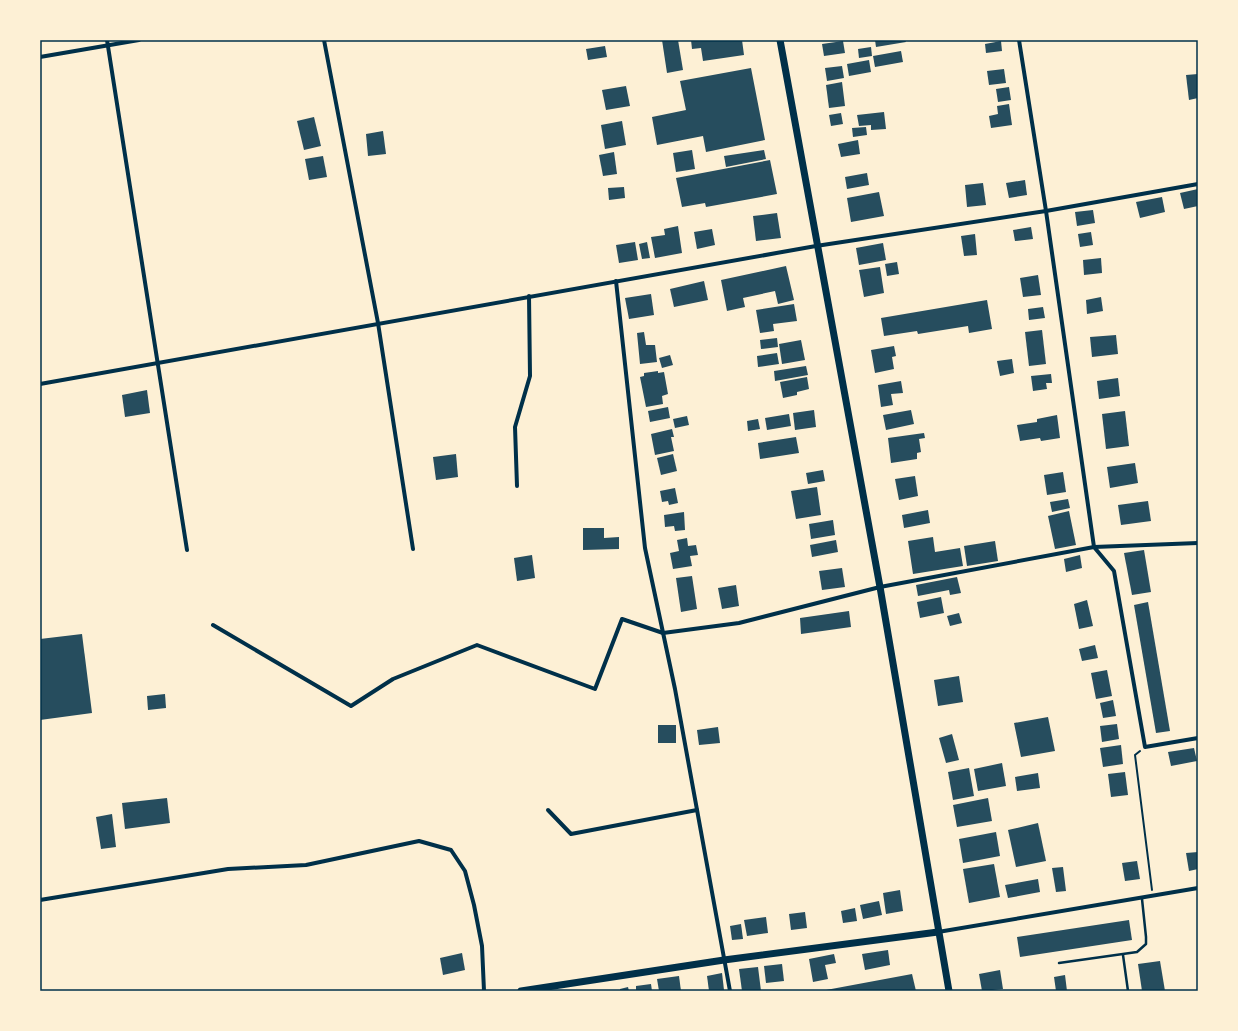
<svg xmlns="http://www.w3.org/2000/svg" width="1238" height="1031" viewBox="0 0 1238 1031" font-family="'Fira Sans Condensed',sans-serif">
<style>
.building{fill:#264d5e}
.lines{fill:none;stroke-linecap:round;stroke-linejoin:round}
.path{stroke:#003049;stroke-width:2}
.service{stroke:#003049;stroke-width:2.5}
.minor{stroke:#003049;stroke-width:4}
.secondary{stroke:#003049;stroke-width:7}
.neatline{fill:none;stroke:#003049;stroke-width:1.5}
</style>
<rect width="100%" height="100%" fill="#fdf0d5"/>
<g class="building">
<path d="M662,40H678L683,70L667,73Z"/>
<path d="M691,40H742L744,55L703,61L701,48L692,49Z"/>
<path d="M875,40H905L906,42L876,47Z"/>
<path d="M843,41L845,53L824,56L822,44Z"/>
<path d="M1001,41L1002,51L986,53L985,44Z"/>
<path d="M605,46L607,57L588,60L586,49Z"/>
<path d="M871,47L872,56L859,58L858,49Z"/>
<path d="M901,51L903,62L875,67L873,56Z"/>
<path d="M869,60L871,72L849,76L847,64Z"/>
<path d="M842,66L844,78L827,81L825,68Z"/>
<path d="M751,68L765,140L706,152L703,136L657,145L652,117L686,110L680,81Z"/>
<path d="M1004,69L1006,83L989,85L987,71Z"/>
<path d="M1198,74V98L1189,100L1186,75Z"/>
<path d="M842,82L845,106L829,108L826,85Z"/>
<path d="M626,86L630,106L606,110L602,90Z"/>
<path d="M1009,87L1011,100L998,102L996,89Z"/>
<path d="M1009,104L1012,125L991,128L989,116L998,114L997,106Z"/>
<path d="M884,112L886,129L871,130V125L859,126L857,115Z"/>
<path d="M841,113L843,124L831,126L829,115Z"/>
<path d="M314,117L321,146L304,150L297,121Z"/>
<path d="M622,121L626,145L605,149L601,125Z"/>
<path d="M866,127L867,135L853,137L852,128Z"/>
<path d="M383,131L386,154L368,156L366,134Z"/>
<path d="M858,140L860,154L841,157L838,144Z"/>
<path d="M692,150L695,169L676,172L673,153Z"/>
<path d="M764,150L766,159L726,167L724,156Z"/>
<path d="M614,152L617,174L603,176L599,155Z"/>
<path d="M323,156L327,177L309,180L305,159Z"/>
<path d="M770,160L777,194L706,207L705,203L682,207L676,178Z"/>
<path d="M867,173L869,185L847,189L845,177Z"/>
<path d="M1025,180L1027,195L1009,198L1006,183Z"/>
<path d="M983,183L986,205L967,207L965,185Z"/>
<path d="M624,187L625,198L609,200L608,188Z"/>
<path d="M1198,189V206L1184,209L1180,193Z"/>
<path d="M879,192L884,216L851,222L847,198Z"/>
<path d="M1162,197L1165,212L1140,218L1136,202Z"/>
<path d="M1093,210L1095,223L1077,226L1075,212Z"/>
<path d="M777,213L781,238L756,241L753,216Z"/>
<path d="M678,226L682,253L655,258L651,237L665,235L664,229Z"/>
<path d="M1031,227L1033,239L1015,241L1013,230Z"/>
<path d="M712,229L715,245L697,249L694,232Z"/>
<path d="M1091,232L1093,245L1080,247L1078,234Z"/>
<path d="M975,234L977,255L964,256L961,236Z"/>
<path d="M635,242L638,260L619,263L616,245Z"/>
<path d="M647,242L650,258L642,259L639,244Z"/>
<path d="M883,243L886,260L859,265L856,248Z"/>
<path d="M1101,258L1102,273L1084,275L1083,260Z"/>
<path d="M897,262L899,274L887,276L885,264Z"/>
<path d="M786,266L794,300L778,304L775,291L743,298L745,307L727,311L721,280Z"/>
<path d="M880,267L884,293L864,297L859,270Z"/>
<path d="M1038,275L1041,295L1023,297L1020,278Z"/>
<path d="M704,281L708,300L674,307L670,289Z"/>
<path d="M651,294L654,315L629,319L625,298Z"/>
<path d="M1101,297L1103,311L1087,314L1086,300Z"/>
<path d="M987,300L992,329L969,333L968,326L918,334L917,331L884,336L881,318Z"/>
<path d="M794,304L797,321L773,324L774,331L760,333L756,310Z"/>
<path d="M1043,307L1045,318L1029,320L1028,309Z"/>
<path d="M1042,330L1046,364L1029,366L1025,332Z"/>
<path d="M644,332L646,345H655L657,362L640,364L637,333Z"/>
<path d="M1116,335L1118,354L1092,357L1090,337Z"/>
<path d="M777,338L778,347L761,349L760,340Z"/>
<path d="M801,340L805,360L782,364L779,344Z"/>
<path d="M894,346L896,356L892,357L894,369L875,373L871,350Z"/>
<path d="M777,353L779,364L758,367L757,356Z"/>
<path d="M670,355L673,365L662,368L659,358Z"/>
<path d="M1012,359L1014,373L1000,376L997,361Z"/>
<path d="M806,366L808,375L775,381L774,371Z"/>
<path d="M658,371V373L664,372L668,394L662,396L663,404L646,407L640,377L644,376V373Z"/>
<path d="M1051,374L1052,383H1046L1047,389L1033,391L1031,376Z"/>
<path d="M807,377L809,389L797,392V395L783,398L780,382Z"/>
<path d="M1118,378L1120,396L1099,399L1097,381Z"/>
<path d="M901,381L903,393L891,394L893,405L881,407L878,385Z"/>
<path d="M147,390L150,413L125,417L122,395Z"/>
<path d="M668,407L670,418L650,422L648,411Z"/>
<path d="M814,410L816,427L795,430L793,413Z"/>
<path d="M911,410L914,424L886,430L883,415Z"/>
<path d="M1125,411L1129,446L1106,449L1102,414Z"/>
<path d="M789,414L791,426L767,430L765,418Z"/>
<path d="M1057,415L1060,438L1041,441L1040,438L1020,441L1017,425L1037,422V419Z"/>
<path d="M687,416L689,425L675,428L673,419Z"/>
<path d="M758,419L760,429L748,431L747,421Z"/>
<path d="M672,429L674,437H671L674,451L655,455L651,434Z"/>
<path d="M924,433L925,438L919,439L921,452L917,453V459L891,463L888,438Z"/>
<path d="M796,437L799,453L760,459L758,443Z"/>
<path d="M456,454L458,477L436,480L433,457Z"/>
<path d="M673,454L677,471L661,475L657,458Z"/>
<path d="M1135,463L1138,483L1110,488L1107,467Z"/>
<path d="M823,470L825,481L808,484L806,473Z"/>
<path d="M1063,472L1066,492L1047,495L1044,475Z"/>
<path d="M915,476L918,496L899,500L895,479Z"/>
<path d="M817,487L821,515L796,519L791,491Z"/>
<path d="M675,488L678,503L669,505L668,501L662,502L660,491Z"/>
<path d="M1068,499L1070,508L1052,512L1050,502Z"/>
<path d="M1148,501L1151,521L1121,525L1118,505Z"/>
<path d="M928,510L930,523L904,528L902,515Z"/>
<path d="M1069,511L1076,545L1055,549L1048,516Z"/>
<path d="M684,512L685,530L675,531L674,526L665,527L664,515Z"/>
<path d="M833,520L835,535L811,539L809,524Z"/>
<path d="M583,528H604V538L619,537V549L583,550Z"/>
<path d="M933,537L935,552L960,548L963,566L913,574L908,541Z"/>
<path d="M687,538L688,546L696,545L698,555L690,556L692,566L673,569L670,553L679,551L677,540Z"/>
<path d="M836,540L838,552L812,557L810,545Z"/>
<path d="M995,541L998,561L967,566L964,546Z"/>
<path d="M1144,550L1151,592L1132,595L1124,553Z"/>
<path d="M532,555L535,578L517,581L514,558Z"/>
<path d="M1080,555L1082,568L1066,572L1064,559Z"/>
<path d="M842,568L845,587L822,590L819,571Z"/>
<path d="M692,576L697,609L681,612L676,578Z"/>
<path d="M957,577L961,593L950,595L949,590L918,596L916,585Z"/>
<path d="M736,585L739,606L722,609L718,588Z"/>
<path d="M941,597L944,613L920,618L917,602Z"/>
<path d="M1087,600L1093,626L1079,629L1074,604Z"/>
<path d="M1148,602L1170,731L1156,733L1134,605Z"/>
<path d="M849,611L851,627L801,634L800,618Z"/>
<path d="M959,613L962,623L950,626L947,616Z"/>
<path d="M82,634L92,713L40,720V639Z"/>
<path d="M1095,645L1098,658L1082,661L1079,649Z"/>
<path d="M1107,670L1112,696L1096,699L1091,673Z"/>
<path d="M959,676L963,702L938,706L934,680Z"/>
<path d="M165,694L166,708L148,710L147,696Z"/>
<path d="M1113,700L1116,716L1103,718L1100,703Z"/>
<path d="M1048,717L1055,751L1021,757L1014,723Z"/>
<path d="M1117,724L1119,739L1102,742L1100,726Z"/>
<rect x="658" y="725" width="18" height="18"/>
<path d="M718,727L720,743L699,745L697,730Z"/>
<path d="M952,734L959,760L946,763L939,738Z"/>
<path d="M1121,745L1123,764L1103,767L1100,748Z"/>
<path d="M1194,748L1197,761L1171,766L1168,752Z"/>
<path d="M1002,763L1006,786L978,791L974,769Z"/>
<path d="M969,768L974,796L953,800L948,772Z"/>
<path d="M1125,772L1128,795L1111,797L1108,774Z"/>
<path d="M1038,773L1040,788L1017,791L1015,777Z"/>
<path d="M167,798L170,823L125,829L122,803Z"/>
<path d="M988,798L992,821L957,827L953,805Z"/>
<path d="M112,814L116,847L101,849L96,817Z"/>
<path d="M1038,823L1046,861L1016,867L1008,830Z"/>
<path d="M996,832L1000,856L963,863L959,839Z"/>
<path d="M1198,852V869L1189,871L1186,853Z"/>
<path d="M1137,861L1140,879L1125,881L1122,863Z"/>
<path d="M994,864L1000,897L969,903L963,869Z"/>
<path d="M1063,867L1066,891L1056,892L1052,868Z"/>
<path d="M1038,879L1040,892L1008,898L1005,885Z"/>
<path d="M900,890L903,911L886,914L883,893Z"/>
<path d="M879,901L882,915L863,919L860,905Z"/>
<path d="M855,908L857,921L843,923L841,911Z"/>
<path d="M805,912L807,928L791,930L789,914Z"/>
<path d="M766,917L768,933L747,936L744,920Z"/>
<path d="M1129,920L1132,940L1020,957L1017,937Z"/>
<path d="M741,924L743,939L732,940L730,926Z"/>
<path d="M888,950L890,965L865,970L862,954Z"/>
<path d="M462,953L465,970L443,975L440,958Z"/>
<path d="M834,954L836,963L825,965L828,979L813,982L809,959Z"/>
<path d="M1160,961L1165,991H1142L1138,964Z"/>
<path d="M782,964L784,981L766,983L764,966Z"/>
<path d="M758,967L761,991H742L739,969Z"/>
<path d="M1000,970L1003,989L982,991L979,974Z"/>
<path d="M722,973L724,990L709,991L707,976Z"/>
<path d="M912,974L916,991H826V990Z"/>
<path d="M1065,975L1067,991H1056L1054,977Z"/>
<path d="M679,976L681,991H659L657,979Z"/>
<path d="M651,984L652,991H636V986Z"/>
<path d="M628,987L629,991H620V989Z"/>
</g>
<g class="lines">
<path class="path" d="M1140,751L1135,755L1152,890"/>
<g class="service">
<path d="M1123,955L1128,991"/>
<path d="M1059,963L1137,952L1146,944V937L1142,899"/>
</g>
<g class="minor">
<path d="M107,40L187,550"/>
<path d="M324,40L378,323L413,549"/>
<path d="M1019,40L1046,211L1094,547L1114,571L1145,747L1198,738"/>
<path d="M40,57L139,40"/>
<path d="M616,281L645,548L675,689L730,991"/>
<path d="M40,384L816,246L1046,211L1198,184"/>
<path d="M517,486L515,427L530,376L529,296"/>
<path d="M213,625L351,706L393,679L477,645L595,689L622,619L663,633L739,623L880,587L1094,547L1198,543"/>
<path d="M548,810L571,834L697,810"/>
<path d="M40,900L228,869L306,865L419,841L451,850L465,871L474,905L482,946L484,991"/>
<path d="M938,932L1198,888"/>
</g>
<g class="secondary">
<path d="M780,40L880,587L949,991"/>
<path d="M521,991L724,960L938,932"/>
</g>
</g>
<rect width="1238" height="1031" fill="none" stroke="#fdf0d5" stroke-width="82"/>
<rect x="41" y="41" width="1156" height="949" class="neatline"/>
</svg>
